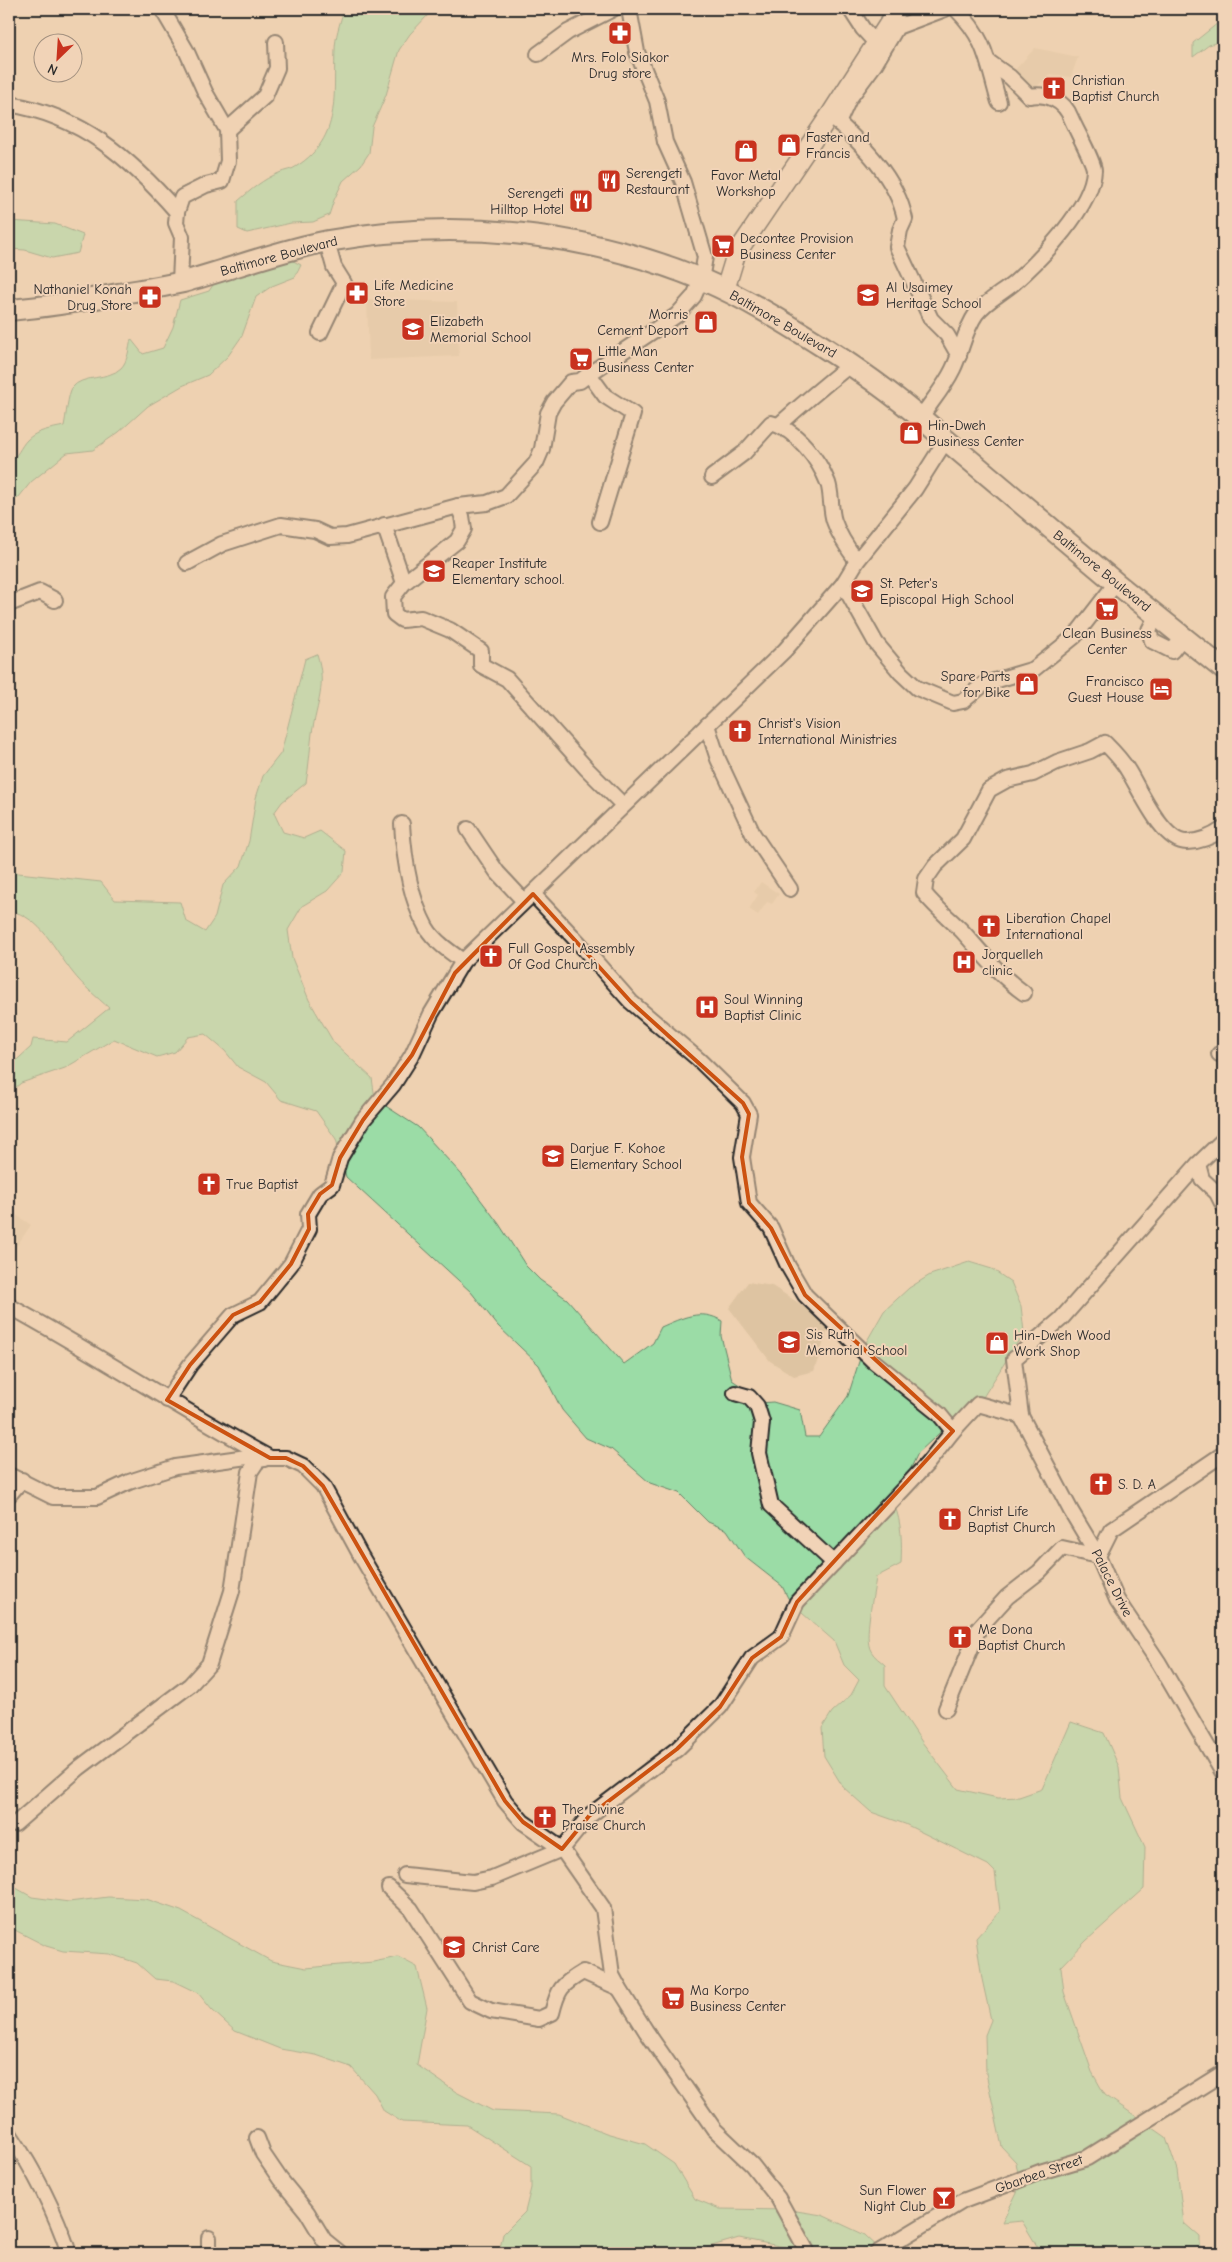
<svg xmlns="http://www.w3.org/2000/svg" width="1232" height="2262" viewBox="0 0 1232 2262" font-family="'Comic Neue',sans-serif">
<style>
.built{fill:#dec4a2}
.green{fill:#9bdca6;stroke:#638468}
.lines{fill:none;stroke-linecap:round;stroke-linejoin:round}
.minor-casing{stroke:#2b2b2b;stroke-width:18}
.major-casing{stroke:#2b2b2b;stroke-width:21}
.highway-casing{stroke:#2b2b2b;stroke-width:24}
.minor{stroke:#f1d3b7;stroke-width:14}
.major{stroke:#f1d3b7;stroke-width:18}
.highway{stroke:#f1d3b7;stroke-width:20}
.marked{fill:none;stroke:#cc5211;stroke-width:4;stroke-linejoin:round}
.labels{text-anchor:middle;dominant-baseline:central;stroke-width:4;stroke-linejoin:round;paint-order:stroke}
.poi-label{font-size:14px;fill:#2b2b2b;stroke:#f1d3b7;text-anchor:start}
.street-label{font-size:14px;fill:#2b2b2b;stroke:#f1d3b7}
</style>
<rect width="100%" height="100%" fill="#eed1b1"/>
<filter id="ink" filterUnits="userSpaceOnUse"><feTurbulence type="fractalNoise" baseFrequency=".02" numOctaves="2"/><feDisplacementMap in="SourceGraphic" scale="10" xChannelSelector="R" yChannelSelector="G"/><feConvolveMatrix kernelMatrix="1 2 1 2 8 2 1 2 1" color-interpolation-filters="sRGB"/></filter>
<g filter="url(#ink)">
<g class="built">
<path d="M1035,48L1078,57L1071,77L1050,74L1030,93L1012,73Z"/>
<path d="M367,299L457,302L459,356L369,360Z"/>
<path d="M761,882L779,894L772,904L767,902L758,915L749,909L758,895L754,892Z"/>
<path d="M9,1210L31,1225L9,1257Z"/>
<path d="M748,1282L772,1286L830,1323L814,1371L794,1376L770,1361L729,1308Z"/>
</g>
<g class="green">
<path d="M348,9H432L428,15L410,34L399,50L386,95L372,127L369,153L361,165L343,181L334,200L329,215L313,222L291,223L247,233L238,229V201C251,190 263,179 279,173C285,170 292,170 297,166C342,137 333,95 335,50C335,37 340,24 343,12Z"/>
<path d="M1223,19V40L1209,45L1193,57V43Z"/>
<path d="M9,221L55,224L83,235L78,253L52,258L25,250L9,249Z"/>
<path d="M278,253L301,265L295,277L272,286L256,297L242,336L228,356L208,375L182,386L148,406L119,432L93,450L67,453L31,482L19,497L9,500V461C18,457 20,447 27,440C37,430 51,429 64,426C66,417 68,394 72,388C82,374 108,381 121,368C128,361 129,348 131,339L143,354L163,348L173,327L180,300L209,291L215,282Z"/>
<path d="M317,654C327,685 317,703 312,733C310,750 309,766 306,783L282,802L274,813L283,832L304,838L320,831L346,851L344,872L327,891L302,906L288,930L292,958L309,1000L334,1043L372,1078L375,1099L418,1127L462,1175L499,1224L526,1266L540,1280L567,1299L624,1364L653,1343L661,1327C682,1318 701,1308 722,1321L721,1336L732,1380L747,1390L759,1403L773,1402L800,1410L805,1437H819L848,1396L864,1346L884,1311L909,1288L930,1275L969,1262L992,1269L1011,1282L1021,1306L1024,1332L980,1402L949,1424L918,1453L894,1504C902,1523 902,1543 901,1564L876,1577C874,1594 863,1638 871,1651C874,1657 881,1661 885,1665V1686L922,1742L958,1789L998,1798L1019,1797L1042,1789L1071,1722L1104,1733L1119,1767L1122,1798L1145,1847L1144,1889L1086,1941L1061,1967L1064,1992L1092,2072L1105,2095L1166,2137L1177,2170L1184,2223L1200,2237V2253H1038L1037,2246L1022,2221L1002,2223L1020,2186L1016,2162L1002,2147L986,2073L985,2035L991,2020L982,1979L976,1938L1000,1911L995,1872L988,1865L905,1824L871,1812L843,1787L824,1756L822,1728L832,1712L851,1695L859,1680L844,1665L834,1641L802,1613L788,1598L782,1586L745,1557L727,1530L708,1522L679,1493L650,1483L611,1449L586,1438L562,1410L539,1365L498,1326L471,1292L346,1177L336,1139L316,1111L281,1100L266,1082L238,1067L225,1051L205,1034L188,1037L175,1052L157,1057L114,1039L65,1068L21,1083L9,1093V1067L31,1047L33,1039L67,1042L109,1008C97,997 83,986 73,973C53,948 43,919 9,910V872L101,882L115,900L180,902L186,921L205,932L215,917L223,885L241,866L249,841L256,798L263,776L281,753L305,659Z"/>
<path d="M9,1884L32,1897L69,1902L108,1897L146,1899L181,1911L271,1961L306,1968L373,1962L398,1957L417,1967L427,2008L417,2065L456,2092L493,2111L559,2114L606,2133L645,2144L674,2164L695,2199L720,2209L790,2210L822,2215L865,2235L884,2253H800L794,2249L739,2238L688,2253H499L503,2234L525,2212L531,2188V2166L467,2125L402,2122L384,2111L375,2094L351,2067L316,2055L280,2049L235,2031L212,2010L198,1993L173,1981L155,1979L137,1963L110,1954L63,1951L46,1946L9,1927Z"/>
</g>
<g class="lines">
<g class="minor-casing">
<g id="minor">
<path d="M162,9L186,50L205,92L227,130L228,161L222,181L206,185L182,197L177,212L176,223L182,237L180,282"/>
<path d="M850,9L863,29L875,42"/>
<path d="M956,9C987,40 987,62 999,102"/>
<path d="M538,54L568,32L613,9"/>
<path d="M9,104C82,116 130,158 177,212"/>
<path d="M830,115C861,143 897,178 905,219L900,230L897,247L931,319L947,335L959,356"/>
<path d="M838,123L849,99L875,64L897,27L945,9"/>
<path d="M227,130L265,96L277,68L276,42"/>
<path d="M320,333L344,283L334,267L327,242"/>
<path d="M921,417C932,401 945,386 953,369C962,351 964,331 976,314C987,300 1001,294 1014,283C1040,260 1093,206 1094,170C1094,162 1075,128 1071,118C1064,100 1047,93 1029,96L1010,77L989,62"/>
<path d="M779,425C802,404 826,384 851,364"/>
<path d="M712,477L744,453L771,423C796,429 819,460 828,483C832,495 830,509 834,521C839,536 848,549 857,561"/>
<path d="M458,506L462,516L464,529L457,541L404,583L393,597L394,614L402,620L421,618L450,630L481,651V665L507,679L587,769L623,805"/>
<path d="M600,522L633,414L605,396L589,374L677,315L694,296L701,280L705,257L683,182L665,142L657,101L637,52L629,9"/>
<path d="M384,525L404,583"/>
<path d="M187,563L222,544L281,525L315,530L330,537L347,536L458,506L487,503L506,496L536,463L542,449L548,413L554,402L571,382L580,381L589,374"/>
<path d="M843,584L876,643L901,673L917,688L953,703L963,701L984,684L1034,669L1075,636L1116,583"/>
<path d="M9,604L40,592L55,600"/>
<path d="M1157,615L1149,630L1152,641L1172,651L1183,637"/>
<path d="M707,725L718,759L753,834L790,889"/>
<path d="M402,824C404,858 409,896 426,927C434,941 450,952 463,961"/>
<path d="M468,829L497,872L524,901"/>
<path d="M533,894L579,943L631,1002L698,1059L743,1103L749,1114L742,1157L749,1203L771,1228L788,1266L805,1295L872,1360L939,1414L953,1431"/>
<path d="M1024,993C1000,976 982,953 963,932C950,919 936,908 924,893L926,879L935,866L963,839L989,790L1007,780L1033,774L1057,762L1090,751L1105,743C1113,751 1121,759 1127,769C1139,787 1162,843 1187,842C1200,842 1213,836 1223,829"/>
<path d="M1219,1054L1223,1053"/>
<path d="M1198,1164L1202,1179L1217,1193L1223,1205"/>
<path d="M9,1306C97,1354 181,1410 270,1458H286L303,1466L323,1486L361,1556L505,1801L523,1822L562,1849L603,1908L612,1975L619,1988L646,2031L714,2129L752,2165L778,2198L808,2253"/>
<path d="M735,1393L749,1397L757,1406L762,1422L759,1453L771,1505L834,1563"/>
<path d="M167,1400L190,1365L233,1315L260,1302L291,1264L309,1229L308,1214L320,1194L332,1185L340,1158L363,1120L393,1085L412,1055L431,1014L463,961L785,650L843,584L857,561L915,489L946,440"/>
<path d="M1021,1416L1071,1511L1098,1556L1117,1600L1159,1663L1223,1773"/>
<path d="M9,1475L53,1497H97L129,1482L175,1467L254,1456L258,1460L264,1459"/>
<path d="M9,1495L22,1480"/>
<path d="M946,1709L979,1628L1007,1597L1039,1572L1062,1548L1098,1556L1111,1530L1223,1454"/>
<path d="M15,1824L79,1768L190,1685L209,1664L232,1591L250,1472L258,1460"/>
<path d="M405,1875L473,1882L492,1878L562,1849L589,1816L677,1749L720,1707L752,1658L781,1637L797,1602L927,1464L953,1431L978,1404L1021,1416L1014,1359L1061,1319L1198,1164L1223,1140"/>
<path d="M389,1888L411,1909L470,2001L491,2011L539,2019L552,2013C558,1989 561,1985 583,1972L619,1988"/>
<path d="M9,2133C34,2170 55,2211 69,2253"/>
<path d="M257,2138L263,2154L280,2179L307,2212L324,2240L340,2253"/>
<path d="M209,2238V2253"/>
<path d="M877,2253L963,2201L1040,2172L1087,2158L1223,2073"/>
</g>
</g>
<g class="major-casing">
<path id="major" d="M725,290L736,254L830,115L898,9"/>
</g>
<g class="highway-casing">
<path id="highway" d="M9,310C46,307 82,301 118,294C140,290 161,287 183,282C231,269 280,250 328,241C454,218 585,231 703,280C745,298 784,322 822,346C866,374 908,405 946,440L1116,583L1223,669"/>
</g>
<use href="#minor" class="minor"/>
<use href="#major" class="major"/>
<use href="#highway" class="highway"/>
</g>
</g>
<path d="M0 0H1232V2262H0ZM533,894L631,1002L743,1103L749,1114L742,1157L749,1203L771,1228L805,1295L953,1431L797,1602L781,1637L752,1658L720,1707L677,1749L589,1816L562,1849L523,1822L505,1801L323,1486L303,1466L286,1458H270L167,1400L190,1365L233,1315L260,1302L291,1264L309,1229L308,1214L320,1194L332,1185L340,1158L363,1120L412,1055L455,973Z" fill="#eed1b1" fill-opacity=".55" fill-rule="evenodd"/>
<path class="marked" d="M533,894L631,1002L743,1103L749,1114L742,1157L749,1203L771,1228L805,1295L953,1431L797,1602L781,1637L752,1658L720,1707L677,1749L589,1816L562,1849L523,1822L505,1801L323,1486L303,1466L286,1458H270L167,1400L190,1365L233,1315L260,1302L291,1264L309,1229L308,1214L320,1194L332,1185L340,1158L363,1120L412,1055L455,973Z"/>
<defs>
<g id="pharmacy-square" transform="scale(1.25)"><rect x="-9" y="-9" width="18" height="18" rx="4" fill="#c8321e" stroke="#f1d3b7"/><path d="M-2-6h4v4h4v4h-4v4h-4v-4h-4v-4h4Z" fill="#fff"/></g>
<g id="church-square" transform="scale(1.25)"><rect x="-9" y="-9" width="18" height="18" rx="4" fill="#c8321e" stroke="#f1d3b7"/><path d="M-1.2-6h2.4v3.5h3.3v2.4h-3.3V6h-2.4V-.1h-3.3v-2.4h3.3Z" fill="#fff"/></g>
<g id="shop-square" transform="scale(1.25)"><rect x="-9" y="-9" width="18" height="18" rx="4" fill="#c8321e" stroke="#f1d3b7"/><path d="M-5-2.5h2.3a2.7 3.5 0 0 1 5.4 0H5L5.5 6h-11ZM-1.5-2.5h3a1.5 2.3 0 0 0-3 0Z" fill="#fff"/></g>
<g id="restaurant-square" transform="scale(1.25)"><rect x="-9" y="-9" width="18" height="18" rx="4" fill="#c8321e" stroke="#f1d3b7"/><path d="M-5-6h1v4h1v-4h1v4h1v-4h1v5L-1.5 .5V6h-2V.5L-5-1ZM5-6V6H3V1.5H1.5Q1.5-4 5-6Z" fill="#fff"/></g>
<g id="supermarket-square" transform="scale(1.25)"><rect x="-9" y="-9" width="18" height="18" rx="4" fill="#c8321e" stroke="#f1d3b7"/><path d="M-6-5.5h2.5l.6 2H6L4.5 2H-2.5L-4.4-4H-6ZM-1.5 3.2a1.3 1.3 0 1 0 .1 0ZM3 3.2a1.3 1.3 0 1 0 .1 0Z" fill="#fff"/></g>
<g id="school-square" transform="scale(1.25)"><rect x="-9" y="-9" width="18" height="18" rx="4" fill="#c8321e" stroke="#f1d3b7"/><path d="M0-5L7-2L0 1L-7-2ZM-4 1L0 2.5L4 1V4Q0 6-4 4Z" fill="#fff"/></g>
<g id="hotel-square" transform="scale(1.25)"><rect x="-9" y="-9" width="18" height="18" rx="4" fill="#c8321e" stroke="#f1d3b7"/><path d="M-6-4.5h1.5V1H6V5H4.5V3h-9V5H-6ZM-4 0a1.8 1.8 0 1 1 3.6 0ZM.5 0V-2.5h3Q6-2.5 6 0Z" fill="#fff"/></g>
<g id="hospital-square" transform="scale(1.25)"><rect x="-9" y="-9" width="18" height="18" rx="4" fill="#c8321e" stroke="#f1d3b7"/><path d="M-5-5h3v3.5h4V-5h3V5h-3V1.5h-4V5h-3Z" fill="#fff"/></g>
<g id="bar-square" transform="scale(1.25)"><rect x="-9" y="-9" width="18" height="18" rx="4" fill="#c8321e" stroke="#f1d3b7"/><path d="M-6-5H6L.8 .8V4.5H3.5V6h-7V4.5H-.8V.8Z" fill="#fff"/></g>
</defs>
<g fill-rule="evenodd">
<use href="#pharmacy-square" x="620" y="33"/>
<use href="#church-square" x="1054" y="88"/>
<use href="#shop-square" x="789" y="145"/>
<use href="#shop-square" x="746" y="151"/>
<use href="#restaurant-square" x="609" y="181"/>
<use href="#restaurant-square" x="581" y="201"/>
<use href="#supermarket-square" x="723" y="246"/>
<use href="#pharmacy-square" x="357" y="293"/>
<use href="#school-square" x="868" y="295"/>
<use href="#pharmacy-square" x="150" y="297"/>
<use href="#shop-square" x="706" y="322"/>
<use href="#school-square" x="413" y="329"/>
<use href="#supermarket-square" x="581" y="359"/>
<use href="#shop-square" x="911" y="433"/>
<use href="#school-square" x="434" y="571"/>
<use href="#school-square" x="862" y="591"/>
<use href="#supermarket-square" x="1107" y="609"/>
<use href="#shop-square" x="1027" y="684"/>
<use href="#hotel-square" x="1161" y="689"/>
<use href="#church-square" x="740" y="731"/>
<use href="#church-square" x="989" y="926"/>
<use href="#church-square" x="491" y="956"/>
<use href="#hospital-square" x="964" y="962"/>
<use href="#hospital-square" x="707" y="1007"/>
<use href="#school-square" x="553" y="1156"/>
<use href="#church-square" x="209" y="1184"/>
<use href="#school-square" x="789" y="1342"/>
<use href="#shop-square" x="997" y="1343"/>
<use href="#church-square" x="1101" y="1484"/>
<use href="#church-square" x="950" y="1519"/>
<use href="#church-square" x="960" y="1637"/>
<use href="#church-square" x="545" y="1817"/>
<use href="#school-square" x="454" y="1947"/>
<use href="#supermarket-square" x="673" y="1998"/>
<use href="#bar-square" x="944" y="2198"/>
</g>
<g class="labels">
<g class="poi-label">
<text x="620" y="57" text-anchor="middle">Mrs. Folo Siakor<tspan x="620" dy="16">Drug store</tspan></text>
<text x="1072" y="80">Christian<tspan x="1072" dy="16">Baptist Church</tspan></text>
<text x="806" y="137">Faster and<tspan x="806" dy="16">Francis</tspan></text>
<text x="626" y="173">Serengeti<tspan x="626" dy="16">Restaurant</tspan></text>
<text x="746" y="175" text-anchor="middle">Favor Metal<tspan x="746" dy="16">Workshop</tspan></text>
<text x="564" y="193" text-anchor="end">Serengeti<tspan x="564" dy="16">Hilltop Hotel</tspan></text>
<text x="740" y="238">Decontee Provision<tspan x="740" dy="16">Business Center</tspan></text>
<text x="374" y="285">Life Medicine<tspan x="374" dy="16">Store</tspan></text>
<text x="886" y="287">Al Usaimey<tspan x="886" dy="16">Heritage School</tspan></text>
<text x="132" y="289" text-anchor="end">Nathaniel Konah<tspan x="132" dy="16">Drug Store</tspan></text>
<text x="688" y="314" text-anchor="end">Morris<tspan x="688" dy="16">Cement Deport</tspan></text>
<text x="430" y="321">Elizabeth<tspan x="430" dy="16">Memorial School</tspan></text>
<text x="598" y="351">Little Man<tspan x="598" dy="16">Business Center</tspan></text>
<text x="928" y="425">Hin-Dweh<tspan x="928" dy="16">Business Center</tspan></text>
<text x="452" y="563">Reaper Institute<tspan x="452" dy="16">Elementary school.</tspan></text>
<text x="880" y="583">St. Peter's<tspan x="880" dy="16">Episcopal High School</tspan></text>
<text x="1107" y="633" text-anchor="middle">Clean Business<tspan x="1107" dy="16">Center</tspan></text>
<text x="1010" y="676" text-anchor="end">Spare Parts<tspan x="1010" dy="16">for Bike</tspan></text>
<text x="1144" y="681" text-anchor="end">Francisco<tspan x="1144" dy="16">Guest House</tspan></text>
<text x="758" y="723">Christ's Vision<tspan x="758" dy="16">International Ministries</tspan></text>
<text x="1006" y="918">Liberation Chapel<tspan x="1006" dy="16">International</tspan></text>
<text x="508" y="948">Full Gospel Assembly<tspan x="508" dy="16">Of God Church</tspan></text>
<text x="982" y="954">Jorquelleh<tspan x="982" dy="16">clinic</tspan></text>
<text x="724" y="999">Soul Winning<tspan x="724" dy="16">Baptist Clinic</tspan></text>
<text x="570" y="1148">Darjue F. Kohoe<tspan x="570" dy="16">Elementary School</tspan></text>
<text x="226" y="1184">True Baptist</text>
<text x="806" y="1334">Sis Ruth<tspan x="806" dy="16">Memorial School</tspan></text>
<text x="1014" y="1335">Hin-Dweh Wood<tspan x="1014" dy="16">Work Shop</tspan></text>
<text x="1118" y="1484">S. D. A</text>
<text x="968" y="1511">Christ Life<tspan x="968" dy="16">Baptist Church</tspan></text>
<text x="978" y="1629">Me Dona<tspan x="978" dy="16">Baptist Church</tspan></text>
<text x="562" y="1809">The Divine<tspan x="562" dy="16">Praise Church</tspan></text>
<text x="472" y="1947">Christ Care</text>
<text x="690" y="1990">Ma Korpo<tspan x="690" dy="16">Business Center</tspan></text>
<text x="926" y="2190" text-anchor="end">Sun Flower<tspan x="926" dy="16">Night Club</tspan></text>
</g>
<g class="street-label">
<text transform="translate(279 256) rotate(-15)">Baltimore Boulevard</text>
<text transform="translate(783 324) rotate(30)">Baltimore Boulevard</text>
<text transform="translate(1102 571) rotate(39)">Baltimore Boulevard</text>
<text transform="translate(1112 1583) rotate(63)">Palace Drive</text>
<text transform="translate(1039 2174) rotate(-19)">Gbarbea Street</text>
</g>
</g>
<rect width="1232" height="2262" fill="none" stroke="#f1d3b7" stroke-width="30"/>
<rect x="15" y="15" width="1202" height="2232" fill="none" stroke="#2b2b2b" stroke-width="2" filter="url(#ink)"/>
<g transform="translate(58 58) rotate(205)"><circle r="24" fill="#f1d3b7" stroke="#a2907f"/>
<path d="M0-4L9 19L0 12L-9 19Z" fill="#c8321e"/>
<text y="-8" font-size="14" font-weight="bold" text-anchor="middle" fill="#2b2b2b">N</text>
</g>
</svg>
